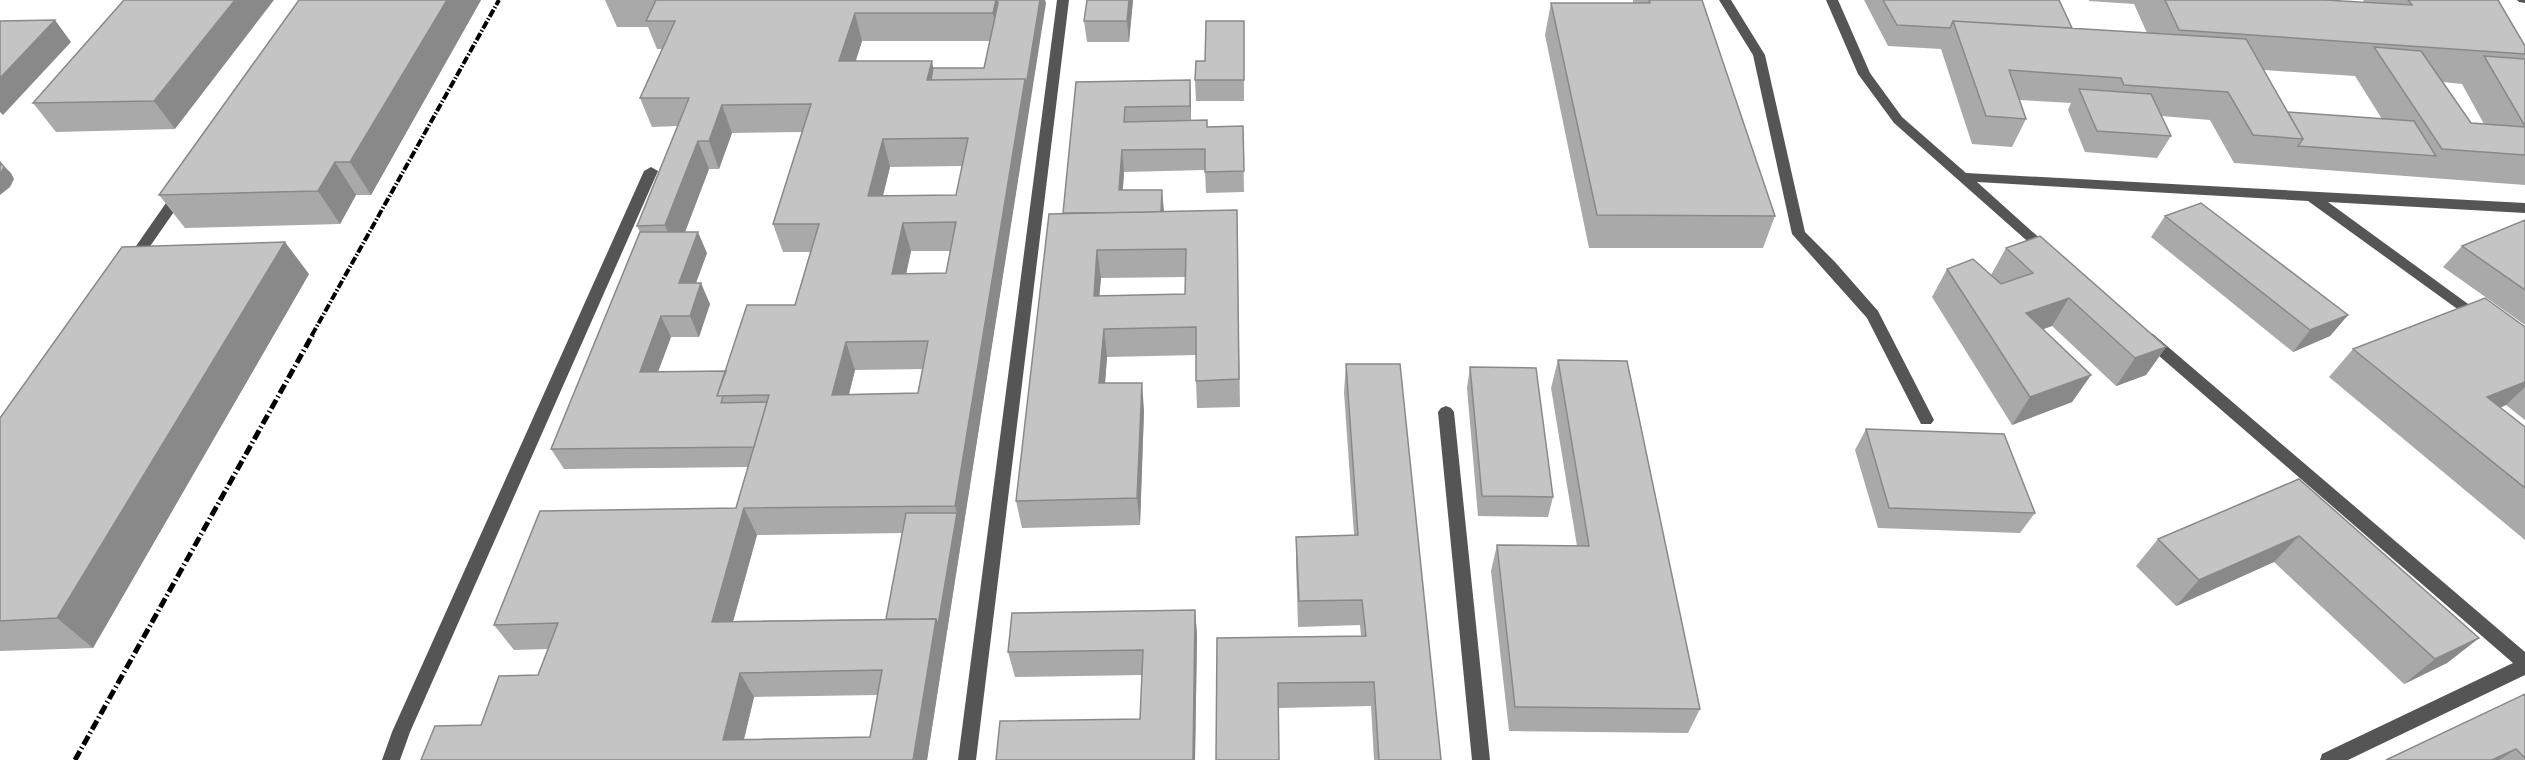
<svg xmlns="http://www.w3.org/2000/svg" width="2525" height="760" viewBox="0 0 2525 760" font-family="Ubuntu,sans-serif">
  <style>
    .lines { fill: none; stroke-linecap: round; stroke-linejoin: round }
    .minor { fill: #555; fill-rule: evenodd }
    .rail-far1 { stroke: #000; stroke-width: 4; stroke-dasharray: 8 2 1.5 2; stroke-linecap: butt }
    .rail { stroke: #000; stroke-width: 5; stroke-dasharray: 10 3 1.5 3; stroke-linecap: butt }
    .wall { fill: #a9a9a9; fill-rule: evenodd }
    .shaded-wall { fill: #898989 }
    .building { fill: #c4c4c4; stroke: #898989; stroke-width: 1.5; fill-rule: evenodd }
  </style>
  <rect width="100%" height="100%" fill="#fff"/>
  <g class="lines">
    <path class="minor" d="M1057,0H1069L976,760H958Z
      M1719,0H1731L1765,55L1805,232L1835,262L1878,311L1934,420L1931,424H1921L1867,318L1792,234L1753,55Z
      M1826,0H1838L1870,73L1902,117L1966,173L2525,203V213L2328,202L2486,317L2479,322L2474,321L2308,201L1977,182L2055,252L2053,255H2043L1894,123L1858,74Z
      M2517,0H2525V3L2519,2Z
      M651,167L658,171L410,732L400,760H382L392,732L644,171Z
      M180,189L187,193L185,196L137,265H127L125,262L127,259L175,190Z
      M2148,333L2153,334L2525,652V675L2348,760H2320L2322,754L2513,663L2143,342L2141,338L2143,334Z
      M1446,406L1451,408L1454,412L1490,760H1472L1438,412L1441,408Z"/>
    <path class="rail-far1" d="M312,335L499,0"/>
    <path class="rail" d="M75,760L313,334"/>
  </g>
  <path class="wall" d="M124,0L175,129L56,132L33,103Z
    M299,0H481L371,195H356L340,224L185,228L159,195Z
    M605,0H1045L1029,107L927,760L481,725L538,675L548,649L514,650L494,625L736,508L748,467L564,469L551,449L640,232L637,226L678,126L652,127L640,98L662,49H657L648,27H617ZM862,41H990L984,68H933L856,61ZM802,132L773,224L783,252H810L795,305L726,371L658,372L671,337H699L710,304L696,283L707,253L685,232L709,169H719L732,133ZM962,166L956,195H883L890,167ZM911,251H950L946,273L906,274ZM923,369L918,393L849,394L855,370ZM903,533L886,619L733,621L757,535ZM878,695L870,737L744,739L754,697Z
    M1133,0L1129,42H1087L1084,21Z
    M1633,0H1702L1775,216L1763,248H1589L1545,35L1551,3H1633Z
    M1864,0H2059L2072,28L2147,33L2134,4L2089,1V0H2325L2365,3L2363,0H2498L2525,46V185L2234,163L2210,120L2161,116L2171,136L2157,158L2085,152L2068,110L2071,103L2019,100L2026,119L2012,147L1972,144L1941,49L1888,46ZM2263,70L2355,76L2382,119L2288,112ZM2443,82L2462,84L2484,124L2471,123Z
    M1244,21V101H1196L1195,80L1205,61Z
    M1190,80L1191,121L1208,127L1243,126L1244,192L1206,193L1205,170L1124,172L1123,190L1164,212L1237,210L1240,407L1197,408L1196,381V355L1107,357L1105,383L1144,410L1140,525L1022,528L1016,501L1063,213L1076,82ZM1185,277V294L1099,296L1101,278Z
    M2165,216L2348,315L2330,336L2293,352L2151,237Z
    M2525,220V325L2443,267L2462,246Z
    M2006,248L2166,347L2146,375L2116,386L2052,326L2043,329L2091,375L2072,402L2012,425L1932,297L1947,269L1991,275Z
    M309,274L93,648L0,651V418Z
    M2525,327V420L2506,405L2500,408L2525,427V540L2329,377L2353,349Z
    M1558,360L1700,709L1688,733L1509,731L1491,571L1497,545L1577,546L1551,388Z
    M1346,364L1441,760H1374L1371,706L1278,708L1217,638L1361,636L1360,625L1298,627L1296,563V537L1354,535L1344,392Z
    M1470,367L1553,497L1548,517L1478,516L1467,388Z
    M1866,429L2035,513L2020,533L1878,528L1855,450Z
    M2299,479L2479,638L2447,663L2404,684L2274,562L2176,606L2136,566L2158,539Z
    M1195,610L1197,635L1195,760H996L1140,719L1142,675L1015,677L1008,652Z
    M2525,694V760H2386Z"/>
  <path class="shaded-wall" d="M235,0H274L175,129L154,101Z
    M447,0H481L371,195L350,162Z
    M996,0H997L1001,24L998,41L993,13Z
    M1040,0H1045L1046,3L945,644L938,625L957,513L955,506L1025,79Z
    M1129,0H1133L1129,42L1127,21Z
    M855,13L862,41L846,89L839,61Z
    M55,20L71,42L3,115L0,112V78Z
    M932,61L937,87L927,80Z
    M1190,80L1191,102V127L1190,106Z
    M722,105L732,133L719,169L709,141Z
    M883,139L890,167L876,224L868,196Z
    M698,141L709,169L677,253L665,225Z
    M1122,150L1124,172L1121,212L1119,190Z
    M0,162L11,173L14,179L10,187L0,195Z
    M335,162L356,195L340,224L318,191Z
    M1162,190L1164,211L1163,240L1161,219Z
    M903,223L911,251L900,302L892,274Z
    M698,232L707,253L688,304L679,283Z
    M285,242L309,274L93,648L57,618Z
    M1097,250L1101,278L1097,324L1094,296Z
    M701,283L710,304L699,337L690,316Z
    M2069,298L2052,326L2010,341L2026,313Z
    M2348,315L2330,336L2293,352L2310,330Z
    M661,316L671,337L650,393L640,372Z
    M1104,329L1107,357L1103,411L1099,383Z
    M846,342L855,370L842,422L832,395Z
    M2166,347L2146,375L2116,386L2135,358Z
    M2091,375L2072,402L2012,425L2030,397Z
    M2525,382V387L2506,405L2459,425L2487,397Z
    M1142,383L1144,410L1140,525L1137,498Z
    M744,508L757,535L726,647L712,622Z
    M2299,536L2274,562L2176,606L2199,580Z
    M1195,610L1197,635L1195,760H1193Z
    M936,619L945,644L927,760H913Z
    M2479,638L2447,663L2404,684L2435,659Z
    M740,673L754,697L739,760L723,740Z
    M2516,749L2499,760H2492Z"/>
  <path class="building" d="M124,0H235L154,101L33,103Z
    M299,0H447L350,162H335L318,191L159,195Z
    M656,0H996L993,13H855L839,61H932L927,80L1025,79L955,506L744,508L712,622L936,619L913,760H421L435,726L481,725L499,676L538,675L558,623L494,625L540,511L736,508L769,395L717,396L747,305H795L819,224H773L811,104L722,105L709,141H698L665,225L637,226L689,98H640L675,21H646ZM968,138L956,195L868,196L883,139ZM956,222L946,273L892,274L903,223ZM928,341L918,393L832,395L846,342ZM882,670L870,737L723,740L740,673Z
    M997,0H1040L1026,86L1025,79L931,80L933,68H984L998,3Z
    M1087,0H1129L1127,21H1084Z
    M1649,0H1702L1775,216L1597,215L1551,3H1650Z
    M1883,0H2059L2072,28L1953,21L1950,28L1897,25Z
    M2165,0H2325L2412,5L2408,0H2498L2525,46V54L2179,30Z
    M55,20L0,78V21Z
    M1206,21H1244V80H1195L1196,61H1205Z
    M1953,21L2246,39L2303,139L2253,135L2228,92L2124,85L2121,78L2009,70L2026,119L1986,116Z
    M2374,47L2421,51L2471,123L2525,127V155L2442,149Z
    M2484,56L2525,59V126Z
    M1190,80V106L1125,107L1124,122L1207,120V127L1243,126L1244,171L1205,172V149L1122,150L1119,190H1162L1161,212L1063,213L1076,82Z
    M2079,89L2151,94L2171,136L2097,131Z
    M2288,112L2414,121L2436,156L2298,146L2303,139Z
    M0,162L4,167L0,175Z
    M2201,203L2348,315L2310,330L2165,216Z
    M1237,210L1239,379L1196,381V327L1104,329L1099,383H1142L1137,498L1016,501L1049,214ZM1186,249L1185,294L1094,296L1097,250Z
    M2525,220V290L2462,246Z
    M640,232H698L679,283H701L690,316H661L640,372L726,371L717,396H723L721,403L767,402L754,447L551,449Z
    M2040,236L2166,347L2135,358L2069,298L2026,313L2091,375L2030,397L1947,269L1973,259L2001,284L2033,273L2006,248Z
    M285,242L57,618L0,621V418L122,247Z
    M2485,298L2525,327V382L2487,397L2525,427V488L2353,349Z
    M1558,360L1627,361L1700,709L1515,707L1497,545L1589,546Z
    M1346,364H1400L1441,760H1379L1374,682L1278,683L1279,760H1216L1217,638L1366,636L1362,600L1299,601L1296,537L1358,535Z
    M1470,367L1536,368L1553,497L1482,496Z
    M1866,429L2004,434L2035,513L1889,508Z
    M2299,479L2479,638L2435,659L2299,536L2199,580L2158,539Z
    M906,513H957L938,625L936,619H886Z
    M1195,610L1193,760H996L1000,721L1140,719L1143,650L1008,652L1012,613Z
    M2525,694V758L2516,749L2492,760H2386Z"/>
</svg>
